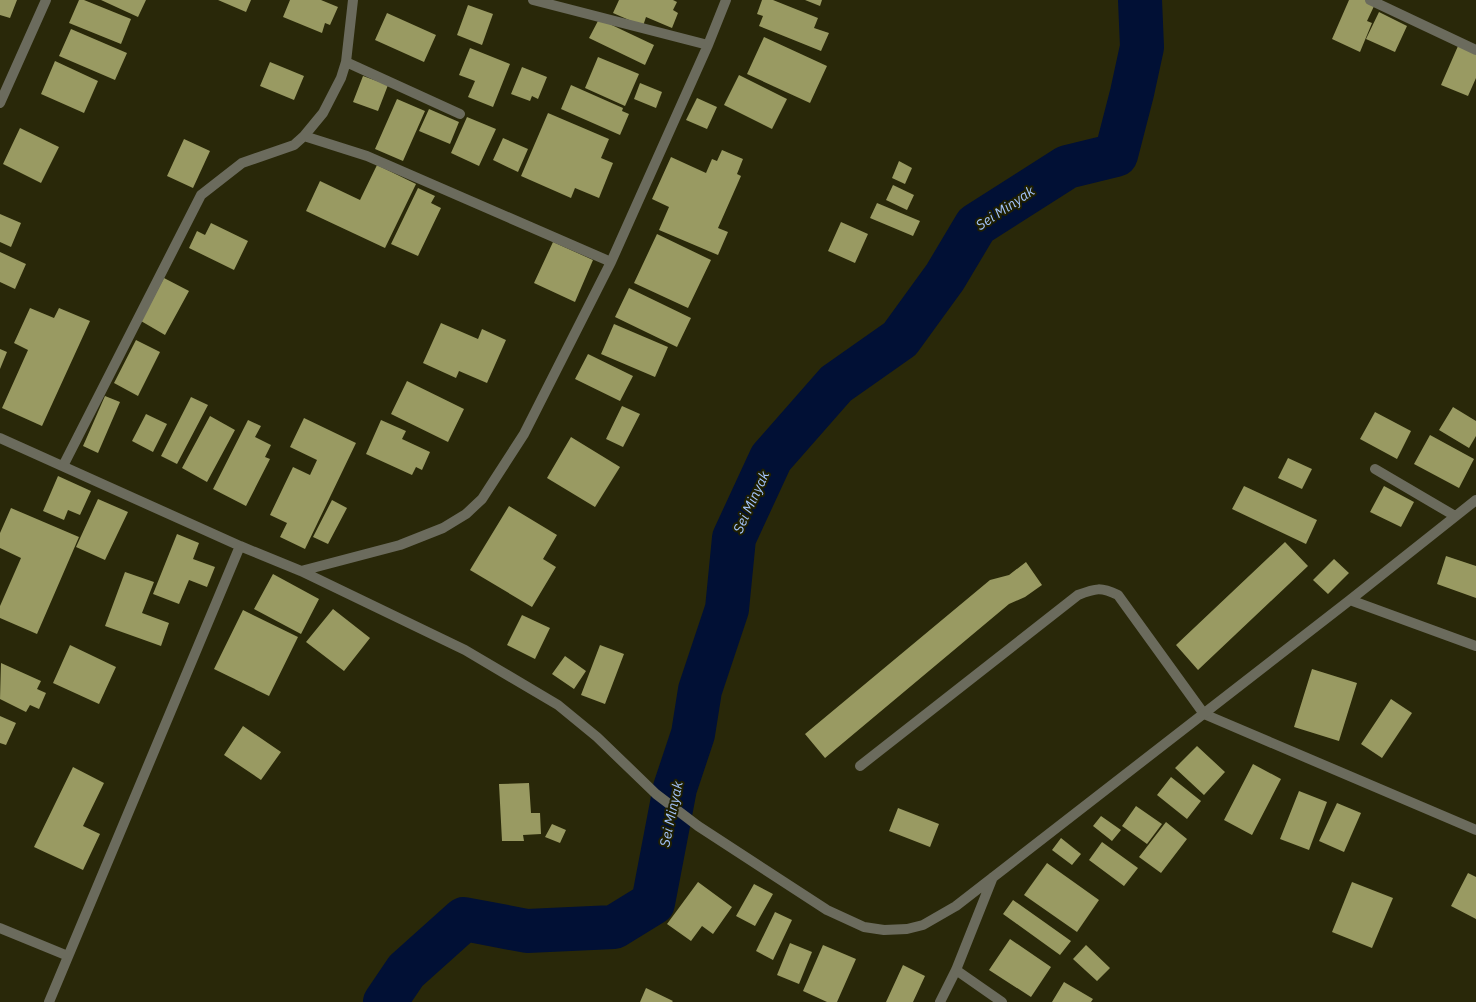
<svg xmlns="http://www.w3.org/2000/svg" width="1476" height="1002" viewBox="0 0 1476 1002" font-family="'IBM Plex Sans',sans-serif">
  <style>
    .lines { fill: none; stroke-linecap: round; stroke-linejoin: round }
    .river { stroke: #011035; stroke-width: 44 }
    .building { fill: #999a62 }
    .service { stroke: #6b6b5d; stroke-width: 10 }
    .minor { stroke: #6b6b5d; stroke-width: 10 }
    .labels { text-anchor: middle; stroke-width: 4; stroke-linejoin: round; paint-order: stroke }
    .water-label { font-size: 14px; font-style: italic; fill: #a4c4fb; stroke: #1f1f01 }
  </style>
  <rect width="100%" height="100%" fill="#292809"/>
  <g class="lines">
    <path class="river" d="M385,1002L406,971L464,919L527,931L614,927L653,903L675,788L693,734L700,690L727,609L734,538L771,458L836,384L900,339L945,277L976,225L1067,167L1116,155L1132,93L1142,47L1140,0"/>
  </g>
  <path class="building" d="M0,0H17L10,18L0,15Z
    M79,0H84L131,19L121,44L69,23Z
    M101,0H146L138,17Z
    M218,0H251L246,12Z
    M290,0H321L338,7L330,25L325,23L322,33L283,17Z
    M619,0H673L677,2L673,10L678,13L672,28L646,17L643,26L613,13Z
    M762,0H773L818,18L814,28L829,33L821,51L759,26L763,16L757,14Z
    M805,0H822L820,6Z
    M1349,0H1366L1375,4L1367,21L1372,23L1360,52L1332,39Z
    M468,5L493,14L482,45L457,35Z
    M1379,12L1407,26L1395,52L1366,39Z
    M387,13L436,35L424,62L375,40Z
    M599,19L654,45L645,65L589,38Z
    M71,29L127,53L115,80L59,56Z
    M764,37L827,66L810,103L747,74Z
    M1458,46L1476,54V78L1468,96L1441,85Z
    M470,48L510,64L493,107L468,97L475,81L459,75Z
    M598,57L639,74L625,106L585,88Z
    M55,61L98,81L84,113L41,94Z
    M270,62L304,76L294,100L260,86Z
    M522,67L547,77L538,99L532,96L530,101L511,94Z
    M739,75L787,99L772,129L724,105Z
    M363,76L388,85L378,111L353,102Z
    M640,83L662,92L656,108L634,99Z
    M571,85L623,108L622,111L629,114L620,135L561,109Z
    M697,98L717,107L707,129L686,120Z
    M397,99L425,111L403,161L375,149Z
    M429,109L459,122L450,144L419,131Z
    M548,113L609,139L601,158L613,163L599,198L575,188L571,198L521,176Z
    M467,117L496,129L479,166L451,153Z
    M20,128L59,147L41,183L3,164Z
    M503,138L528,149L518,172L493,160Z
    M184,139L210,151L193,188L167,176Z
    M722,150L743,159L737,174L741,176L718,228L728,232L718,255L659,230L669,207L652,199L671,157L706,173L712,159L717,161Z
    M899,161L912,168L905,184L892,178Z
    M377,165L416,184L385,248L306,211L320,181L360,200Z
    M893,185L914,195L907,210L886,200Z
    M418,188L435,196L431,203L441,208L418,256L391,244Z
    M877,203L920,221L913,236L870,218Z
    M0,214L21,223L11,247L0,242Z
    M841,222L868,234L855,263L828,251Z
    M211,223L248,241L234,270L189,248L197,231L205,235Z
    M657,234L711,260L688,308L634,283Z
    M553,242L593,260L575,302L534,283Z
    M0,252L26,264L15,289L0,282Z
    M164,278L189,291L165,335L141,321Z
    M629,288L691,318L677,347L615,317Z
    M30,308L54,318L59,308L90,321L42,426L2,408L28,350L14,343Z
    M441,323L478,339L482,329L506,340L487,383L459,371L456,378L423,363Z
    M614,324L668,347L655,377L601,354Z
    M136,340L160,352L138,396L114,383Z
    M0,349L7,352L0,369Z
    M588,354L633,376L620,401L575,379Z
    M407,381L464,409L448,442L391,414Z
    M105,396L120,402L98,453L83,446Z
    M191,397L208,405L177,464L161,456Z
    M622,406L640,414L623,447L606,439Z
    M1453,407L1476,421V436L1469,448L1439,430Z
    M1375,412L1411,431L1397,459L1360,439Z
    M146,414L167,424L153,452L132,441Z
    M210,416L235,430L207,482L182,468Z
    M304,418L356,443L305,549L280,537L287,523L270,515L293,467L310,475L317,460L290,447Z
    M248,420L261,426L255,437L271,445L265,457L270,459L246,506L213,489Z
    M381,420L406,431L402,439L430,452L422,470L416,467L412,475L366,454Z
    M1430,435L1474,459L1459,488L1414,464Z
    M571,437L620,467L595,507L547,478Z
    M1288,458L1312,469L1302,489L1278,478Z
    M58,476L91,491L80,515L68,510L64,520L43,511Z
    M1244,486L1317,520L1306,544L1232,509Z
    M1384,486L1414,502L1401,527L1370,512Z
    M98,499L128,512L105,560L76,547Z
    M332,500L347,508L328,544L313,537Z
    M509,506L557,535L543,559L556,567L532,607L470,570Z
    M11,508L79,537L37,634L0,618V606L21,558L0,548V533Z
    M177,534L199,543L193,559L215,567L207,587L189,580L179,604L153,594Z
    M1285,542L1308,566L1198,670L1176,645Z
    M1446,556L1476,566V598L1437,584Z
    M1334,559L1349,573L1328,594L1313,580Z
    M1026,562L1042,585L1025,597L1009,604L825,758L805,734L990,580L1009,575Z
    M125,572L154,582L142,613L169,623L161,646L105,626Z
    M273,574L319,599L301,634L254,609Z
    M333,609L370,638L344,671L306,642Z
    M243,610L298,637L269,696L214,669Z
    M522,615L550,628L535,659L507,645Z
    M70,645L116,667L99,704L53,683Z
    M600,645L624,654L605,704L581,695Z
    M565,656L586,671L574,689L552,674Z
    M1,663L41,681L37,689L46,693L39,709L30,705L26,712L0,699Z
    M1312,669L1357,683L1339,741L1294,727Z
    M1391,699L1412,713L1382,758L1361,744Z
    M0,716L16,723L6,745L0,743Z
    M243,726L281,752L261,780L224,755Z
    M1197,746L1225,772L1204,795L1175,768Z
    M1253,764L1281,779L1252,835L1224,820Z
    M73,767L104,783L83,826L100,834L83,870L34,847Z
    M1171,777L1201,801L1187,819L1157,795Z
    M529,783L531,813H540L541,834L523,835L524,841H502L499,784Z
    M1299,791L1327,802L1309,850L1280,839Z
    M1337,803L1361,813L1344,852L1319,841Z
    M1136,806L1162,824L1147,844L1122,826Z
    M898,808L939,824L930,847L889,831Z
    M1101,816L1121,830L1112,841L1093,826Z
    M1166,822L1187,839L1161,873L1139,857Z
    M552,824L566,830L560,843L545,837Z
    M1061,838L1081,854L1072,865L1052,850Z
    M1102,842L1138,868L1124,886L1089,860Z
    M1047,863L1099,900L1077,932L1024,895Z
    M1468,873L1476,877V919L1451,906Z
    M698,882L732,907L713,934L702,926L691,941L667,924Z
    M1352,882L1393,898L1372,948L1332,932Z
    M754,884L773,894L755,926L736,916Z
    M1013,900L1071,941L1060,955L1003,914Z
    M775,912L792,920L773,960L756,951Z
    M1010,939L1051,967L1031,997L989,970Z
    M790,943L812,952L799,984L777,975Z
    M823,945L856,959L837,1002H827L803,991Z
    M1086,945L1110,968L1097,981L1073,959Z
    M903,965L925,976L913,1002H886Z
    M1064,982L1093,999L1091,1002H1052Z
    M646,988L673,1001L672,1002H640Z"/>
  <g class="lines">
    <path class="service" d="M860,766L1078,595C1096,588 1101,587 1118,595L1204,714L1476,830"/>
    <path class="minor" d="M533,0L708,45
      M1370,0L1476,50
      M346,62L460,114
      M0,103L46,0
      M304,136L367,156L611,262
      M0,438L240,546L301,571L465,650L558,705L597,737L656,794L698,826L827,910L864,927L884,930L907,929L923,925L956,906L1350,600L1476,500
      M63,466L201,195L242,163L294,145L304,136L323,113L341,78L346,62L353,0
      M1375,469L1455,516
      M301,571L400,545L443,528L466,514L482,499L524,434L611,262L708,45L726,0
      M1350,600L1476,646
      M0,928L68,956
      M956,970L1002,1002
      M49,1002L240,546
      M940,1002L956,970L993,877"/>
  </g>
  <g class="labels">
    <g class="water-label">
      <text transform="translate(1005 208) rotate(-34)" y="5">Sei Minyak</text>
      <text transform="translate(751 502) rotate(-65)" y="5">Sei Minyak</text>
      <text transform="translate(671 814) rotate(-78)" y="5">Sei Minyak</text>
    </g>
  </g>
</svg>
